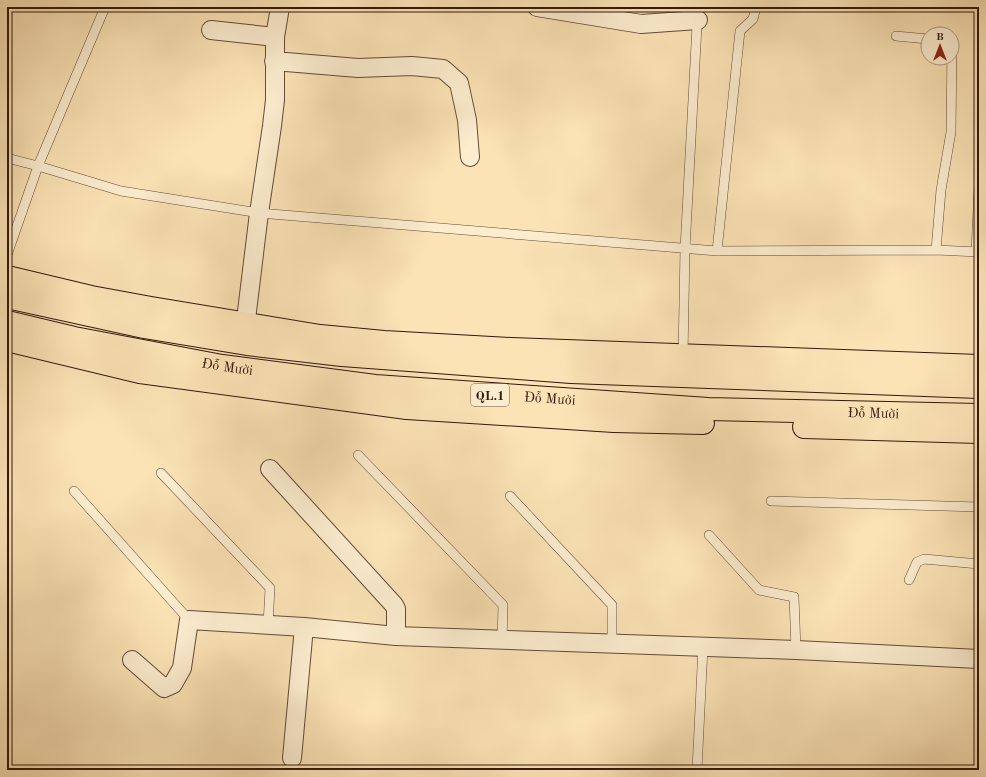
<svg xmlns="http://www.w3.org/2000/svg" width="986" height="777" viewBox="0 0 986 777" font-family="'Old Standard TT',serif">
  <style>
    .lines { fill: none; stroke-linecap: round; stroke-linejoin: round }
    .lane-casing { stroke: #644b38; stroke-width: 10 }
    .street-casing { stroke: #644b38; stroke-width: 20 }
    .highway-casing { stroke: #31180e; stroke-width: 24 }
    .lane { stroke: #fcedcf; stroke-width: 9 }
    .street { stroke: #fcedcf; stroke-width: 18 }
    .highway { stroke: #fbe3b5; stroke-width: 22 }
    .labels { text-anchor: middle; stroke-width: 3; stroke-linejoin: round; paint-order: stroke }
    .shield { fill: #fcedcf; stroke: #6e5848; stroke-width: 1 }
    .shield-label { font-size: 13px; font-weight: bold; fill: #31180e }
    .street-label { font-size: 14px; fill: #31180e; stroke: #fcedcf }
  </style>
  <rect width="100%" height="100%" fill="#fbe3b5"/>
  <filter id="stains"><feTurbulence type="fractalNoise" baseFrequency=".005" numOctaves="4"/><feColorMatrix values="0 0 0 0 .2 0 0 0 0 .09 0 0 0 0 .02 0 0 0 .5 -.17"/></filter>
  <radialGradient id="worn" r=".72"><stop offset=".6" stop-color="#630" stop-opacity="0"/><stop offset="1" stop-color="#630" stop-opacity=".3"/></radialGradient>
  <g class="lines">
    <defs>
      <path id="lane" d="M896,36L928,39
        M7,158L38,166L121,191L259,213L717,251L936,250L979,252
        M936,250L941,190L951,132L952,43
        M717,251L740,31L753,19L756,7
        M976,252L979,187
        M7,255L38,166L105,7
        M683,356L685,249L698,7
        M358,455L503,605L502,640
        M161,473L270,588L268,625
        M74,491L189,620
        M510,496L612,605V645
        M771,501L979,507
        M709,535L759,590L794,597L796,650
        M909,580L917,562L924,559L979,564
        M697,770L703,647"/>
      <path id="street" d="M537,7L641,24L698,20
        M211,30L275,37
        M274,61L358,68L412,66L443,69L459,83L467,120L470,157
        M244,336L259,213L272,126L275,100V37L280,7
        M270,469L394,605L396,609V636
        M132,660L164,688L173,684L182,668L189,620L304,627L396,636L796,650L979,659
        M292,758L304,627"/>
      <g id="highway">
        <path d="M7,277L91,297L151,308L320,336L384,342L511,349L979,366"/>
        <path d="M7,297L144,327L247,344L342,355L571,372L979,387"/>
        <path id="s1" d="M7,322L74,338L222,366L375,386L708,409L979,415"/>
        <path d="M7,340L140,372L407,408L614,421L703,423"/>
        <path d="M804,427L979,432"/>
      </g>
    </defs>
    <use href="#lane" class="lane-casing"/>
    <use href="#street" class="street-casing"/>
    <use href="#highway" class="highway-casing"/>
    <use href="#lane" class="lane"/>
    <use href="#street" class="street"/>
    <use href="#highway" class="highway"/>
  </g>
  <g class="labels">
    <rect class="shield" x="471" y="384" width="38" height="22" rx="3"/>
    <g class="shield-label">
      <text x="490" y="400">QL.1</text>
    </g>
    <g class="street-label">
      <text dy="5" stroke="none"><textPath href="#s1" startOffset="225">Đỗ Mười</textPath></text>
      <text dy="5" stroke="none"><textPath href="#s1" startOffset="549">Đỗ Mười</textPath></text>
      <text dy="5" stroke="none"><textPath href="#s1" startOffset="873">Đỗ Mười</textPath></text>
    </g>
  </g>
  <rect width="986" height="777" fill="none" stroke="#fbe3b5" stroke-width="24"/>
  <rect x="8" y="8" width="970" height="761" fill="none" stroke="#31180e" stroke-width="2"/>
  <rect x="12" y="12" width="962" height="753" fill="none" stroke="#31180e"/>
  <g transform="translate(940 46)"><circle r="19" fill="#fcedcf" stroke="#ab9882"/>
  <path d="M0-3L7 15L0 10L-7 15Z" fill="#8f2418"/>
  <text y="-6" font-size="11" font-weight="bold" text-anchor="middle" fill="#31180e">B</text>
  </g>
  <rect width="100%" height="100%" filter="url(#stains)"/>
  <rect width="100%" height="100%" fill="url(#worn)"/>
</svg>
